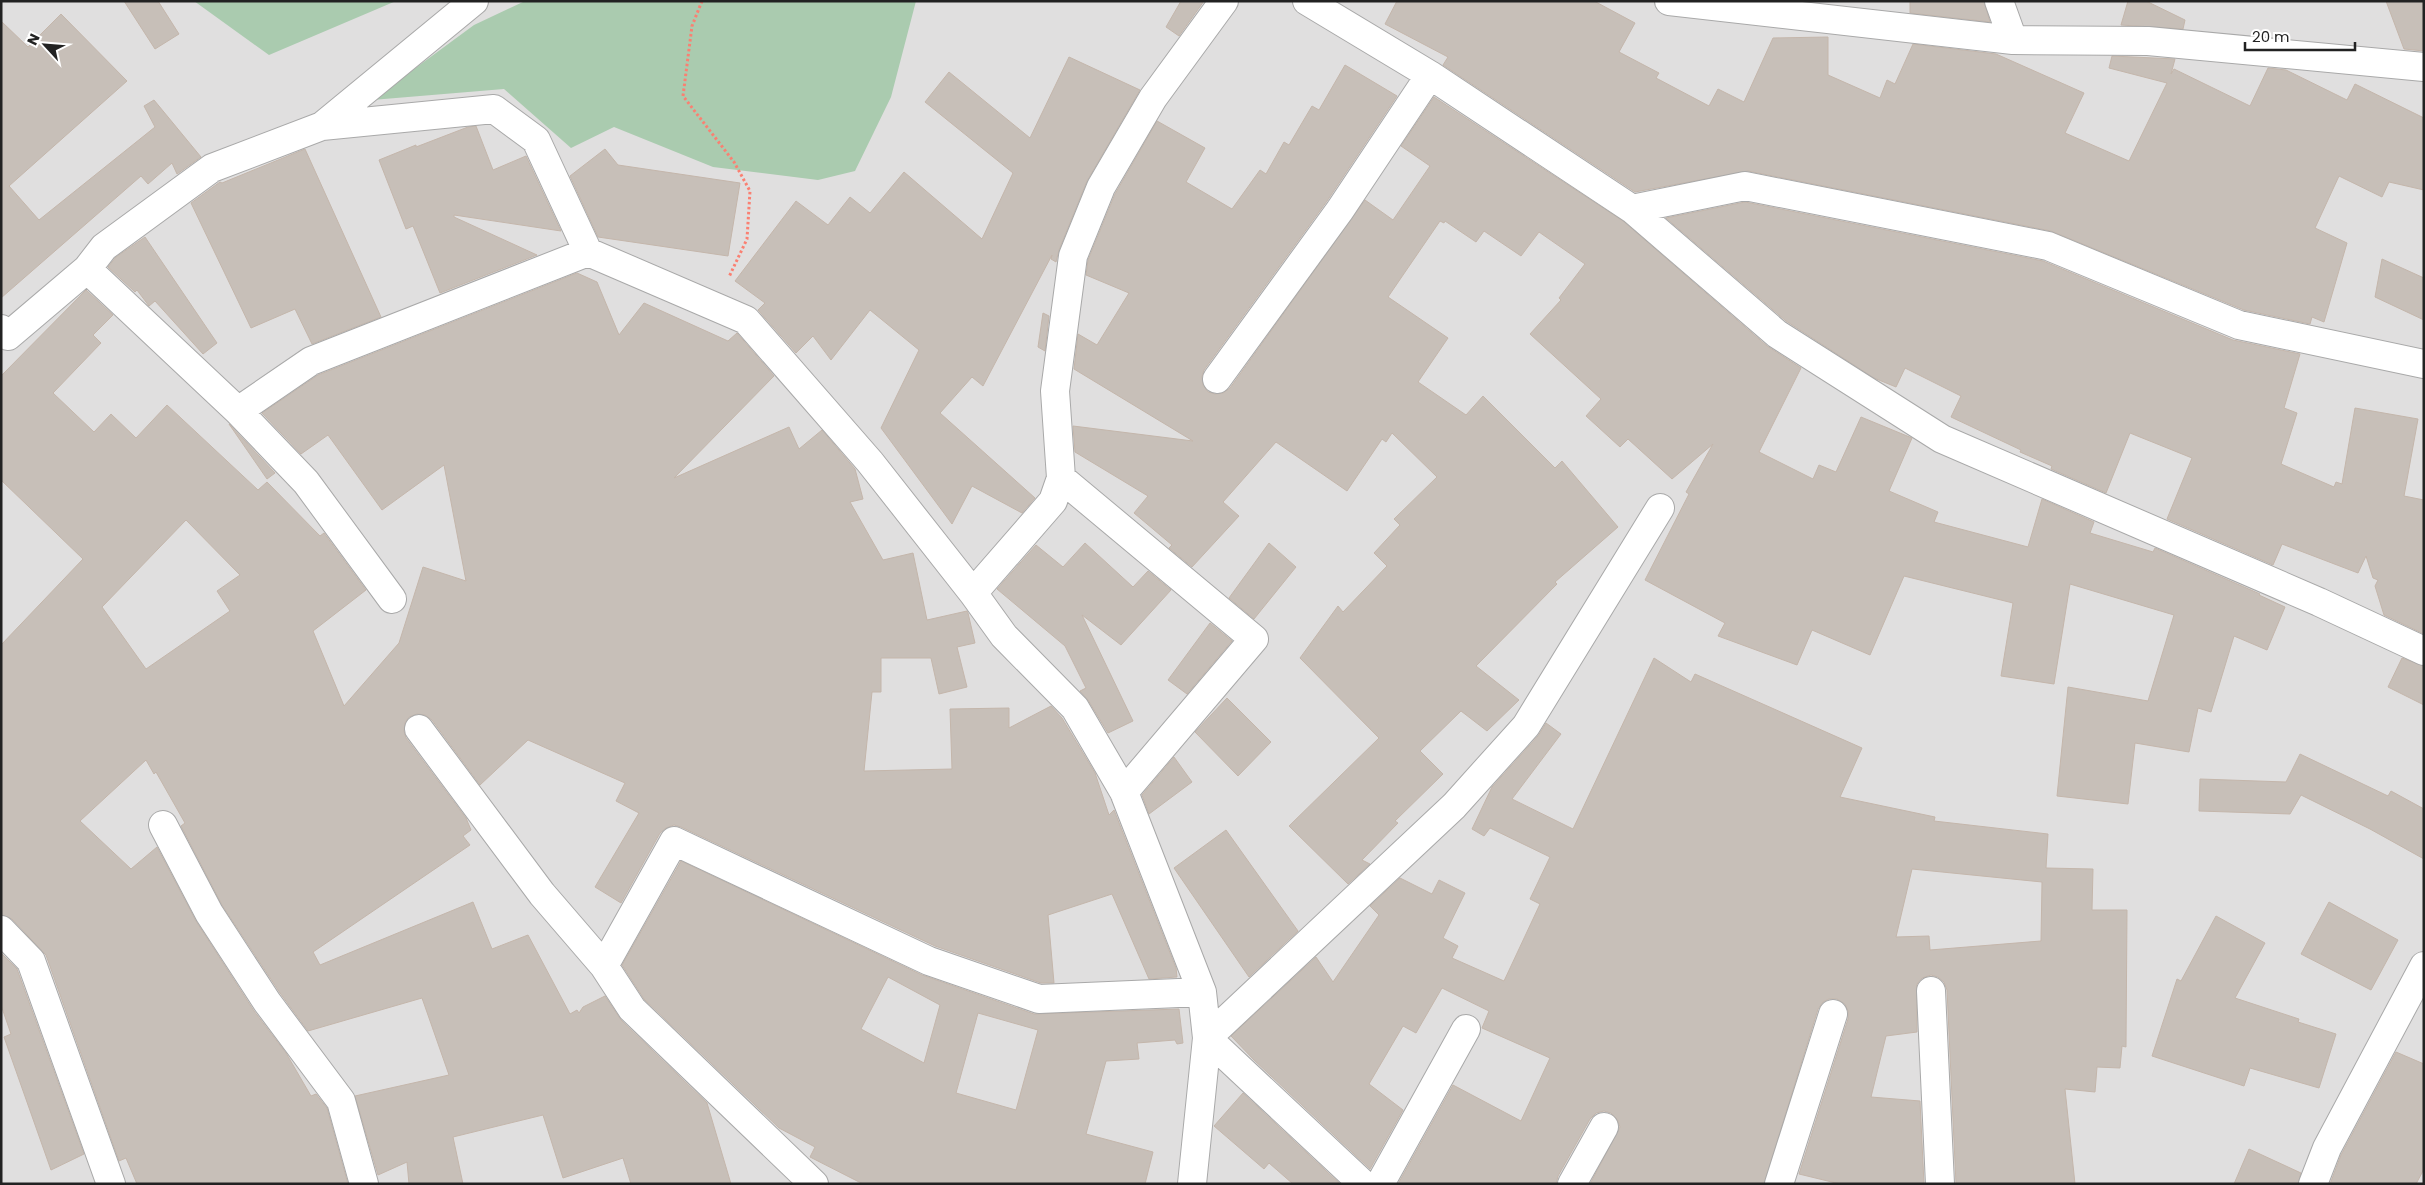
<svg xmlns="http://www.w3.org/2000/svg" width="2425" height="1185" viewBox="0 0 2425 1185" font-family="Poppins,sans-serif">
  <style>
    .residential { fill: #e0dfdf }
    .cemetery { fill: #aacbaf }
    .building { fill: #c7bfb8; stroke: #c4b6ab; fill-rule: evenodd }
    .lines { fill: none; stroke-linecap: round; stroke-linejoin: round }
    .street-casing { stroke: #a9a9a9; stroke-width: 30 }
    .path { stroke: #fa8072; stroke-width: 3; stroke-dasharray: 2.5 2.5; stroke-linecap: butt }
    .street { stroke: #fff; stroke-width: 28 }
  </style>
  <rect width="100%" height="100%" fill="#f2efe9"/>
  <path class="residential" d="M1,1H2424V1184H1Z"/>
  <path class="cemetery" d="M194,1H396L269,55Z
    M525,1H916L891,97L855,171L818,180L713,167L614,127L571,148L504,89L372,100L474,25Z"/>
  <path class="building" d="M124,1H158L179,34L155,49Z
    M1181,1H1204L1179,36L1166,27Z
    M1397,1H1594L1635,23L1619,52L1659,73L1656,78L1709,106L1718,89L1744,102L1773,38L1828,37V75L1880,98L1887,80L1895,84L1913,44L1996,54L2084,93L2065,133L2129,161L2167,83L2109,68L2112,56L2175,59L2171,74L2174,69L2250,106L2268,68L2286,70L2347,100L2355,84L2424,118V190L2389,182L2382,197L2339,176L2315,228L2347,243L2324,322L2312,317L2310,324L2244,310L2051,231L1748,171L1635,192L1443,65L1448,57L1385,24Z
    M1910,1H1984L1990,22L1910,13Z
    M2128,1H2146L2185,20L2183,29L2121,25Z
    M2386,1H2424V51L2404,49Z
    M61,14L127,81L9,186L39,220L155,127L144,106L154,100L201,157L177,174L172,163L148,184L141,176L1,298V21L28,47Z
    M1069,57L1140,90L1087,181L1059,250L1056,262L1051,259L1052,255L983,386L972,377L940,413L1035,498L1022,513L972,486L952,524L881,428L919,350L870,310L831,360L813,336L796,353L758,310L765,303L735,281L796,201L828,225L850,197L870,213L904,172L982,239L1013,173L925,102L949,72L1030,138Z
    M1345,65L1397,96L1327,201L1204,370L1202,377L1203,385L1208,392L1215,394L1223,393L1230,388L1365,200L1393,220L1430,166L1401,146L1434,97L1623,221L1767,346L1801,368L1759,452L1813,479L1819,465L1836,472L1861,417L1912,438L1889,491L1938,512L1934,522L2028,547L2042,499L2094,522L2090,533L2153,552L2155,548L2260,594L2259,595L2285,607L2267,650L2234,636L2211,712L2198,708L2189,752L2135,743L2128,804L2057,796L2068,687L2148,701L2174,615L2070,584L2054,684L2001,676L2013,603L1904,576L1870,655L1812,630L1797,665L1718,636L1725,623L1645,580L1689,494L1686,492L1713,444L1672,479L1628,439L1620,447L1586,416L1601,399L1530,334L1561,300L1559,298L1585,264L1539,232L1521,256L1484,231L1476,242L1445,221L1444,223L1440,221L1388,297L1448,338L1418,382L1466,415L1483,396L1555,468L1562,461L1618,527L1555,582L1557,584L1476,666L1519,700L1487,731L1461,711L1420,751L1443,774L1395,821L1398,823L1362,860L1370,864L1348,884L1289,826L1379,738L1300,658L1338,606L1343,612L1387,566L1374,553L1400,525L1394,519L1437,477L1392,433L1386,442L1382,439L1347,491L1276,442L1223,502L1239,516L1192,567L1169,548L1172,545L1134,513L1148,496L1075,452L1073,426L1193,441L1074,369L1078,334L1097,345L1129,293L1086,275L1088,260L1115,194L1157,121L1205,148L1186,182L1232,209L1260,170L1266,174L1284,142L1289,145L1312,106L1319,110Z
    M476,126L493,170L526,156L561,231L454,215V217L537,255L440,293L413,226L406,229L379,160L416,145V147L468,127Z
    M305,149L381,317L312,344L295,309L251,328L191,203L220,182L222,183Z
    M605,149L618,165L740,183L728,256L598,237L570,176Z
    M1745,202L2043,261L2233,340L2300,354L2284,408L2297,413L2281,464L2334,487L2336,482L2342,484L2355,408L2418,419L2404,496L2424,500V634L2384,615L2375,586L2378,580L2373,578L2366,556L2358,573L2282,544L2273,565L2167,519L2192,458L2130,433L2106,493L2051,469L2052,466L2020,452L2021,450L1951,417L1961,396L1905,368L1896,387L1874,378L1786,321L1666,218Z
    M145,237L217,343L203,354L155,301L149,306L137,290L135,292L108,267L116,257Z
    M2382,259L2424,278V320L2375,297Z
    M577,273L597,282L619,335L644,303L728,341L737,333L774,376L674,478L789,427L799,449L822,430L855,469L863,499L850,502L883,560L913,553L927,620L967,611L968,613L975,643L957,647L967,687L939,694L931,658H881V692H872L864,771L952,769L950,709L1009,708V728L1051,706L1062,718L1095,773L1109,815L1114,810L1176,968L1177,977L1149,979L1112,894L1048,915L1054,983H1041L935,946L681,827L674,825L666,828L660,833L621,903L595,887L639,813L616,801L625,783L528,740L480,785L432,720L425,715L417,714L409,717L405,723L404,731L406,738L466,818L471,830L463,836L470,845L313,952L320,965L473,902L492,949L528,935L570,1014L577,1010L579,1013L583,1007L605,996L621,1020L707,1103L731,1184H631L623,1158L563,1178L543,1115L453,1137L463,1184H409L407,1162L378,1175L355,1096L449,1075L422,998L308,1031L280,993L222,905L181,826L185,823L156,772L154,774L146,760L80,821L131,869L157,847L196,921L254,1011L286,1053L311,1096L316,1094L327,1108L348,1184H137L126,1158L119,1161L46,955L12,919L1,915V645L83,559L1,480V376L86,290L113,315L93,335L101,343L53,393L94,432L111,414L136,438L167,405L258,490L267,482L320,536L324,533L366,590L313,631L344,706L399,643L423,567L466,581L444,465L382,510L328,435L301,454L262,413L318,375ZM186,520L240,575L217,591L230,611L146,669L102,607Z
    M1043,313L1049,316L1045,351L1038,347Z
    M229,424L275,473L267,479Z
    M1085,543L1133,587L1148,571L1171,590L1121,645L1082,615L1133,721L1108,733L1088,700L1080,691L1086,688L1065,646L997,589L1036,545L1063,567Z
    M1269,543L1296,567L1254,619L1229,598Z
    M1210,623L1232,641L1187,694L1168,680Z
    M1654,658L1691,682L1695,674L1862,748L1840,797L1935,817L1934,821L2048,834L2046,868L2093,869L2092,910H2127L2126,1047L2122,1046L2120,1068L2097,1067L2095,1092L2065,1089L2075,1184H1956L1947,990L1944,982L1938,977L1931,975L1922,978L1917,984V1032L1886,1036L1871,1097L1920,1101L1924,1184H1840L1799,1174L1848,1019V1011L1845,1004L1837,999H1829L1823,1002L1818,1009L1764,1184H1590L1620,1127L1617,1119L1611,1113L1604,1111L1596,1113L1590,1119L1558,1176L1556,1184H1398L1453,1085L1521,1121L1550,1058L1482,1028L1489,1011L1442,988L1416,1033L1403,1026L1369,1084L1403,1110L1370,1169L1254,1060L1231,1036L1316,957L1333,982L1379,915L1370,906L1400,878L1432,894L1439,880L1465,893L1443,938L1458,946L1452,958L1504,981L1540,904L1530,899L1550,857L1490,828L1484,836L1472,829L1492,787L1538,736L1546,723L1561,734L1512,799L1573,829ZM1912,869L2042,882L2041,941L1930,950L1929,936L1896,937Z
    M2402,658L2424,666V705L2388,687Z
    M1227,698L1271,742L1238,776L1195,732Z
    M2300,754L2388,796L2391,791L2424,809V859L2370,829L2301,795L2290,814L2199,811L2200,779L2286,782Z
    M1174,757L1192,782L1149,814L1142,795Z
    M1226,830L1298,931L1249,977L1174,868Z
    M681,861L922,975L1034,1014L1179,1009L1183,1043L1177,1044L1175,1040L1137,1043L1139,1059L1106,1061L1086,1134L1153,1152L1145,1184H863L810,1157L815,1147L779,1128L644,999L622,965ZM888,977L940,1005L924,1063L861,1029ZM978,1013L1038,1030L1016,1110L956,1093Z
    M2329,902L2398,940L2371,990L2301,954Z
    M2216,916L2265,943L2235,998L2299,1019L2298,1022L2336,1034L2319,1088L2250,1068L2244,1086L2152,1056L2177,979L2181,981Z
    M1,953L17,969L84,1154L51,1170L4,1037L11,1034L1,1005Z
    M2396,1052L2424,1064V1169L2416,1184H2330L2341,1155Z
    M1243,1093L1340,1184H1293L1269,1163L1264,1169L1214,1126Z
    M2249,1149L2301,1173L2298,1184H2234Z"/>
  <g class="lines">
    <defs>
      <path id="street" d="M1307,1L1430,75L1632,209L1777,334L1942,439L2319,602L2424,651
        M1669,1L2013,40L2148,41L2424,67
        M1999,1L2013,40
        M322,126L494,109L536,140L588,252L746,320L870,462L973,593L1004,636L1075,708L1124,792L1202,992L1207,1038L1192,1184
        M1632,209L1745,186L2048,246L2239,325L2424,364
        M87,269L238,411L306,482L392,599
        M1,329L8,336L87,269L104,247L212,168L322,126L474,1
        M1217,379L1340,210L1430,75
        M238,411L311,361L588,252
        M1061,478L1254,639L1124,792
        M973,593L1053,501L1061,478L1055,391L1073,256L1101,187L1153,98L1224,1
        M419,729L542,894L604,966L632,1009L814,1184
        M163,825L209,913L267,1002L341,1101L364,1184
        M1,930L31,961L111,1184
        M604,966L674,841L929,961L1039,999L1202,992
        M1931,991L1940,1184
        M1207,1038L1454,806L1526,726L1660,508
        M1207,1038L1363,1184
        M1380,1184L1466,1029
        M1572,1184L1604,1127
        M1779,1184L1833,1014
        M2313,1184L2327,1148L2424,966"/>
    </defs>
    <use href="#street" class="street-casing"/>
    <path class="path" d="M702,1L692,26L683,96L734,162L750,191L747,239L729,277"/>
    <use href="#street" class="street"/>
  </g>
  <rect width="2425" height="1185" fill="none" stroke="#222222" stroke-width="5"/>
  <g transform="translate(45 45) rotate(296)" stroke="#ffffff" stroke-width="4" paint-order="stroke">
  <path d="M0-4L9 19L0 12L-9 19Z" fill="#222222"/>
  <text y="-8" font-size="14" font-weight="bold" text-anchor="middle" fill="#222222">N</text>
  </g>
  <path d="M2245 42v8h110v-8" fill="none" stroke="#222222" stroke-width="2.5"/>
  <text x="2252" y="42" font-size="15" fill="#222222" stroke="#ffffff" stroke-width="4" paint-order="stroke">20 m</text>
</svg>
